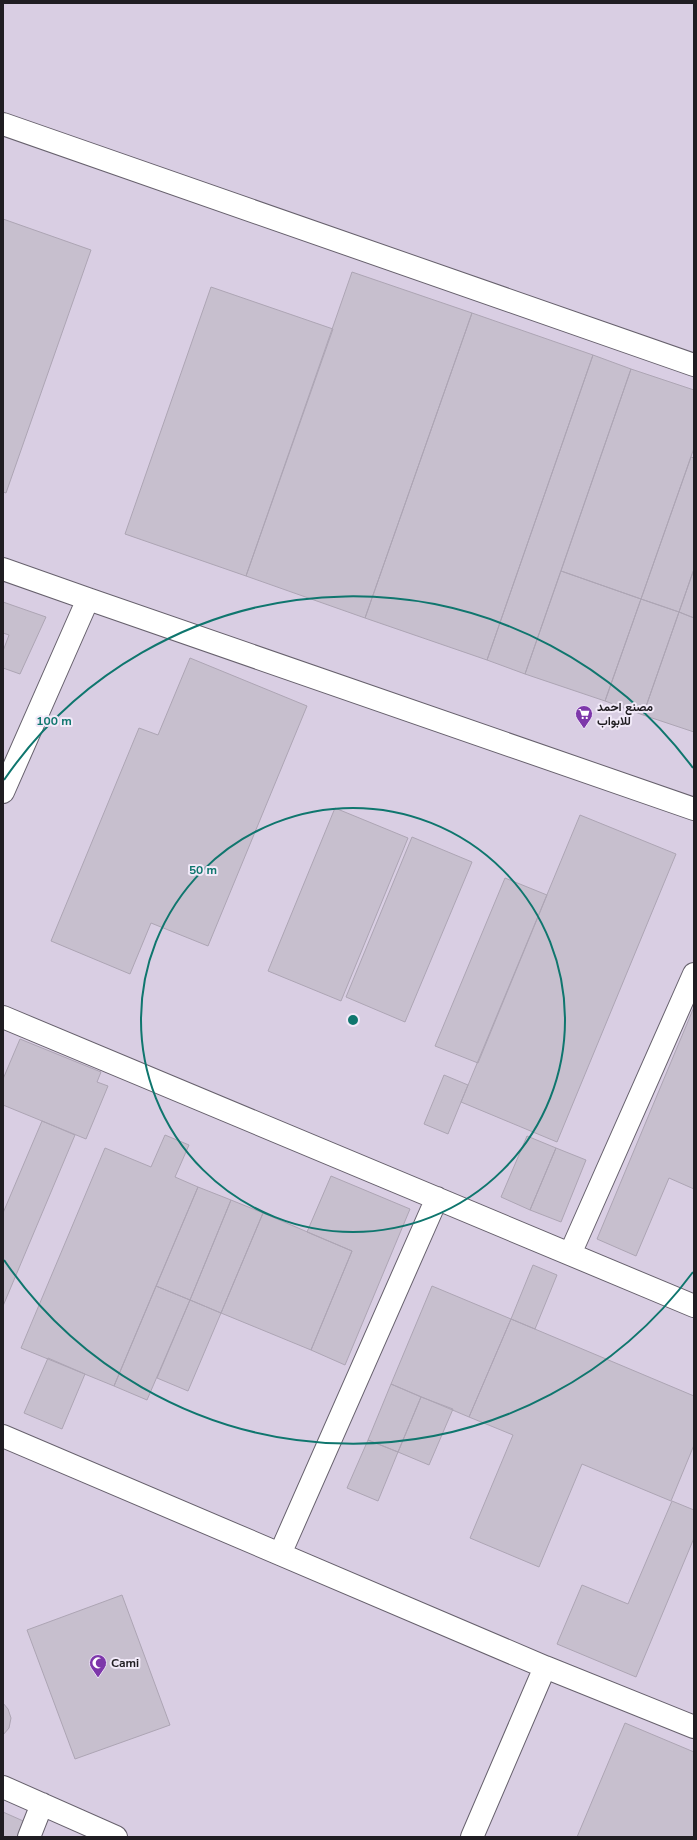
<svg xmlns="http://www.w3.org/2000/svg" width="697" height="1840" viewBox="0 0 697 1840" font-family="'Nunito Sans',Vazirmatn,sans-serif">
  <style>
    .built { fill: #d9cee3 }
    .building { fill: #c7bfce; stroke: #ada5b4 }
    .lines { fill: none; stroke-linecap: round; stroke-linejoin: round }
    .minor-casing { stroke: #67616d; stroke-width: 24 }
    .minor { stroke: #fff; stroke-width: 22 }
    .ring { fill: none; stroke: #0f766e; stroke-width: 2 }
    .labels { text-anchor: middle; stroke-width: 4; stroke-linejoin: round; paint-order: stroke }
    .poi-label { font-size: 12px; font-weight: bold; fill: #201d22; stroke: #f2eaf9; text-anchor: start }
    .centre { fill: #0f766e; stroke: #f2eaf9; stroke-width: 2 }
    .ring-label { font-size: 12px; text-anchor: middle; font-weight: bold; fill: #0f766e; stroke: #f2eaf9; stroke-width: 4; stroke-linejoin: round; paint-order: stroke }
  </style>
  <rect width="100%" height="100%" fill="#e5ddec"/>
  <path class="built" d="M3,3H694V1837H3Z"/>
  <path class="building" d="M3,219L91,250L6,493L3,492Z
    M352,272L472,313L365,618L246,576Z
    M211,287L333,329L246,576L125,534Z
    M472,313L593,355L487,660L365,618Z
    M593,355L631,369L525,674L487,660Z
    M631,369L694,390V448L641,599L561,571Z
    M691,457L694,458V569L679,612L641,599Z
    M694,569V618L679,612Z
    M561,571L641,599L605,701L525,674Z
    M641,599L679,612L643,715L605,701Z
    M3,602L46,617L20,674L3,668V651L9,635L3,633Z
    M679,612L694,618V732L643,715Z
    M190,658L307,706L208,946L151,923L130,974L51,941L139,728L158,735Z
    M335,808L408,838L341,1001L268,971Z
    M580,815L676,854L557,1142L461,1102Z
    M412,837L472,862L405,1022L346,997Z
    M505,878L547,895L478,1063L435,1046Z
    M694,1007V1189L669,1178L636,1256L597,1239Z
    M20,1039L101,1072L97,1082L108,1086L86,1139L3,1105V1079Z
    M444,1075L468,1085L448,1134L424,1124Z
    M42,1121L75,1135L3,1306V1213Z
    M165,1135L189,1145L175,1177L198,1187L114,1386L21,1348L105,1148L151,1167Z
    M527,1136L556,1148L530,1210L501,1197Z
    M556,1148L586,1160L561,1222L530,1210Z
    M331,1176L410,1209L345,1365L311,1350L352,1251L307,1232Z
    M198,1187L231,1200L190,1300L156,1286Z
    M231,1200L263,1213L221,1313L190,1300Z
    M263,1213L352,1251L311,1350L221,1313Z
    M533,1265L557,1275L535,1329L511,1319Z
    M156,1286L190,1300L147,1400L114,1386Z
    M432,1286L511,1319L469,1417L391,1384Z
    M190,1300L221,1313L188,1391L157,1378Z
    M511,1319L694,1396V1445L671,1501L582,1464L539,1567L470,1538L513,1435L469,1417Z
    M48,1358L85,1374L62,1429L24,1413Z
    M391,1384L421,1397L398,1452L368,1440Z
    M421,1397L453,1409L429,1465L398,1452Z
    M368,1440L398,1452L378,1501L347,1488Z
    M672,1501L694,1510V1538L636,1677L557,1644L582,1585L628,1604Z
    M122,1595L170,1725L75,1759L27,1630Z
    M3,1703L8,1709L11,1718L9,1728L3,1735Z
    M625,1723L694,1752V1837H577Z
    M3,1812L30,1824L25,1837H3Z"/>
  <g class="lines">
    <defs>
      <path id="minor" d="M3,124L694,365
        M3,569L88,599L694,809
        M3,792L88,599
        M3,1017L694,1306
        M570,1254L694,974
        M3,1436L545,1667L472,1837
        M280,1554L437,1198
        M545,1667L694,1727
        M3,1787L116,1837
        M29,1837L42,1804"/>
    </defs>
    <use href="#minor" class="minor-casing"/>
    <use href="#minor" class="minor"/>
  </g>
  <g class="ring">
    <circle cx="353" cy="1020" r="212"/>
    <path d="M693 1272A423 423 0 0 1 4 1260M4 780A423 423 0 0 1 693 768"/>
  </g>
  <defs>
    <symbol id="supermarket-pin" viewBox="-11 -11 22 30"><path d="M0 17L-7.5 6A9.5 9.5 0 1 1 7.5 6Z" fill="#7d37aa" stroke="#f2eaf9"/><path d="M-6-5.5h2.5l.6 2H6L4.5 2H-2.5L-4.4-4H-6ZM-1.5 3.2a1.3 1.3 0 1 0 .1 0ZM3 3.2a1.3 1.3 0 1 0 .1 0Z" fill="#fff"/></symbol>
    <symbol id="mosque-pin" viewBox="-11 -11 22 30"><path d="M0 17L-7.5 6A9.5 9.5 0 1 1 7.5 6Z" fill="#7d37aa" stroke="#f2eaf9"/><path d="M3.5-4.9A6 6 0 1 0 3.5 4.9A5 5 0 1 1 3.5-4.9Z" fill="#fff"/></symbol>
  </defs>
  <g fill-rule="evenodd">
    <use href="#supermarket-pin" x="574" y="704" width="20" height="27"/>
    <use href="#mosque-pin" x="88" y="1653" width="20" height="27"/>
  </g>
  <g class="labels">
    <g class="poi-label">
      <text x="597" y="711">مصنع احمد<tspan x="597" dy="14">للابواب</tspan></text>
      <text x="111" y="1667">Cami</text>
    </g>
  </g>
  <circle cx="353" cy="1020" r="6" class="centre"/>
  <g class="ring-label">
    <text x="54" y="725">100 m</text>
    <text x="203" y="874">50 m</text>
  </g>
  <rect width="697" height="1840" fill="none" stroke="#201d22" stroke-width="8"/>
</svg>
